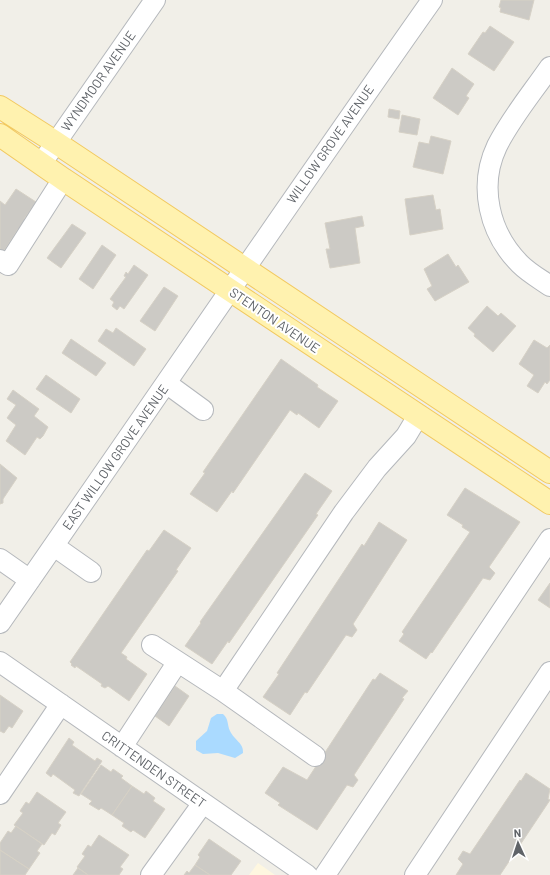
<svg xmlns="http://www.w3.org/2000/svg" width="550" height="875" viewBox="0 0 550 875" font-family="Barlow,sans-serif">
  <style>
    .commercial { fill: #fef7e0 }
    .water { fill: #aadaff }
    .building { fill: #cccac5; stroke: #d6d1c6 }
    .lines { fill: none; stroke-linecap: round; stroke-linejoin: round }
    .minor-casing { stroke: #b5b8bc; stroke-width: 22 }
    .major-casing { stroke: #f2c960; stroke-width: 24 }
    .minor { stroke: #fff; stroke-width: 20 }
    .major { stroke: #fff2af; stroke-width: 22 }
    .labels { text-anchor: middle; stroke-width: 4; stroke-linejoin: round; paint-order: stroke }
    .street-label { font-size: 13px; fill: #5f6368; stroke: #fff }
  </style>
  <rect width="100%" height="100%" fill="#f1efe8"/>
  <path class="commercial" d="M258,863L275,875H249Z"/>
  <path class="water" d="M217,714H223C229,719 227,725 230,731C234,740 244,743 243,753L235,758L218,753L203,754L196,750V741L207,731L211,718Z"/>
  <path class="building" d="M501,0H534L529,20L500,12L501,8L499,7Z
    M490,26L514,42L494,71L468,54L483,32L485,33Z
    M452,68L474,84L466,96L469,98L458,115L433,98Z
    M389,109L400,111L399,119L388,117Z
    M402,115L420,119L417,135L399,132Z
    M431,136L451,141L443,174L413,167L419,142L429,144Z
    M16,189L36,202L24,219L29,222L22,232L18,229L2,254L0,253V201L5,205Z
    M433,195L436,210L440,209L443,229L410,235L405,199Z
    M362,216L364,226L355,228L360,263L330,268L326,249H330L325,223Z
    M72,224L86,233L61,268L47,258Z
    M102,245L116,255L93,289L79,279Z
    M448,254L456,267L458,265L469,282L435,301L427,289L432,286L424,269Z
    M134,265L148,275L124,309L120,306L117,310L112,306L114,302L110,299L126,277L124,276L126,272L128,274Z
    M164,287L178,296L155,331L140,321Z
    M487,306L498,316L501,313L516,326L493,352L474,336L475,334L468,328Z
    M116,328L146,349L134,366L98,341L106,329L113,333Z
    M71,339L106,363L96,376L62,353Z
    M534,340L547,348L550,345V380L547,384L545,382L538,393L527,386L534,375L519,364Z
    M281,359L318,385L317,387L338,401L319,428L298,413L297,415L290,410L233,493L232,491L217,512L190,494L205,473L203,472Z
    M46,375L80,399L71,413L36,389Z
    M13,390L39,409L34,416L48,427L43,436L40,439L37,437L25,455L6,441L16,425L7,418L16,405L7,399Z
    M0,464L17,478L3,499V503L0,504Z
    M305,473L332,491L316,514L318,515L229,643L228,641L212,664L185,646L201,623L200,622Z
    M465,488L520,522L489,567L495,573L490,580L483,578L432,653L431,652L426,659L399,641L404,634L402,632L470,532L462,527L463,525L447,515Z
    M379,522L407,540L353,624L357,630L352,637L346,635L307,693L305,692L290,715L263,697L279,674L277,673L362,544L364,546Z
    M164,530L191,548L176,570L178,571L121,653L127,657L126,659L147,674L129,701L108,686L105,688L101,686L102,684L76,666L75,668L71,665L72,664L70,662L147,550L149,551Z
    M550,583V608L538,600Z
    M380,673L408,691L402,698L404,699L354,775L358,780L353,787L347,785L317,830L278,805L280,803L265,793L283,767L307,780L373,679L375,680Z
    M175,686L189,696L169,726L155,716Z
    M0,695L23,711L12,728L9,726L4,733L0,731Z
    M69,738L74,742L72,745L95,761L97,758L102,761L79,796L73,793L75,790L53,774L51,777L46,773Z
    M101,765L111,772L113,769L123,776L121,778L132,786L112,815L101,808L99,810L89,804L92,801L81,794Z
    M526,773L550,789L548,799L550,800L500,875H456L463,864L458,859L463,851L470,854L520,780L521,781Z
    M132,786L144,794L146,791L155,798L153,801L165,809L145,838L133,830L131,832L122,826L124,823L112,815Z
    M37,792L66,812L58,823L61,825L55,835L52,833L44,845L14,825L23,813L20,811L26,802L29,804Z
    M16,826L42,844L37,851L40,853L29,869L0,850V843L8,831L11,833Z
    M99,835L129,855L120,867L123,869L119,875H88L77,867L85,856L82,854L88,845L91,847Z
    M209,839L241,861L231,875H210L195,865L200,857L198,855Z
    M0,850L29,869L25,875H0Z
    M195,865L210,875H184L187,871L189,873Z
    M78,868L88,875H73Z"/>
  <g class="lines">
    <defs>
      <path id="minor" d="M550,67C532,93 511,118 497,146C478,186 489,233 520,264C529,273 540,279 550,286
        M41,164L155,0
        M0,260L8,265L63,179
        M166,383L203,410
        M54,546L91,572
        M0,559L30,580
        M0,623C144,416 286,207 432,0
        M152,645L223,691
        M0,662L307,875
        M122,747L177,663
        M315,756L223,691L344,512L377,468L406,436L418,416
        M0,794L61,704
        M151,875L203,803
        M325,875L550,539
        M415,875L550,672"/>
      <path id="major" d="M0,107L55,142L550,472
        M0,135L63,179L550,503"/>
    </defs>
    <use href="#minor" class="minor-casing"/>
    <use href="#major" class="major-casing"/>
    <use href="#minor" class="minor"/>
    <use href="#major" class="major"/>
  </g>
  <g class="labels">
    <g class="street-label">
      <text transform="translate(98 81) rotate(-55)" y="5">WYNDMOOR AVENUE</text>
      <text transform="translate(330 144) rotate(-55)" y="5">WILLOW GROVE AVENUE</text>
      <text transform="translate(275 320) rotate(34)" y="5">STENTON AVENUE</text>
      <text transform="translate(115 457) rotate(-55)" y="5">EAST WILLOW GROVE AVENUE</text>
      <text transform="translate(154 769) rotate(35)" y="5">CRITTENDEN STREET</text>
    </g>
  </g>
  <g transform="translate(518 843) rotate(357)" stroke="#ffffff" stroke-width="3" paint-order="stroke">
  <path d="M0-3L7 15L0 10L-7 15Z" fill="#5f6368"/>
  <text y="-6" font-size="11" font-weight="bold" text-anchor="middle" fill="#5f6368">N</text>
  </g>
</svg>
